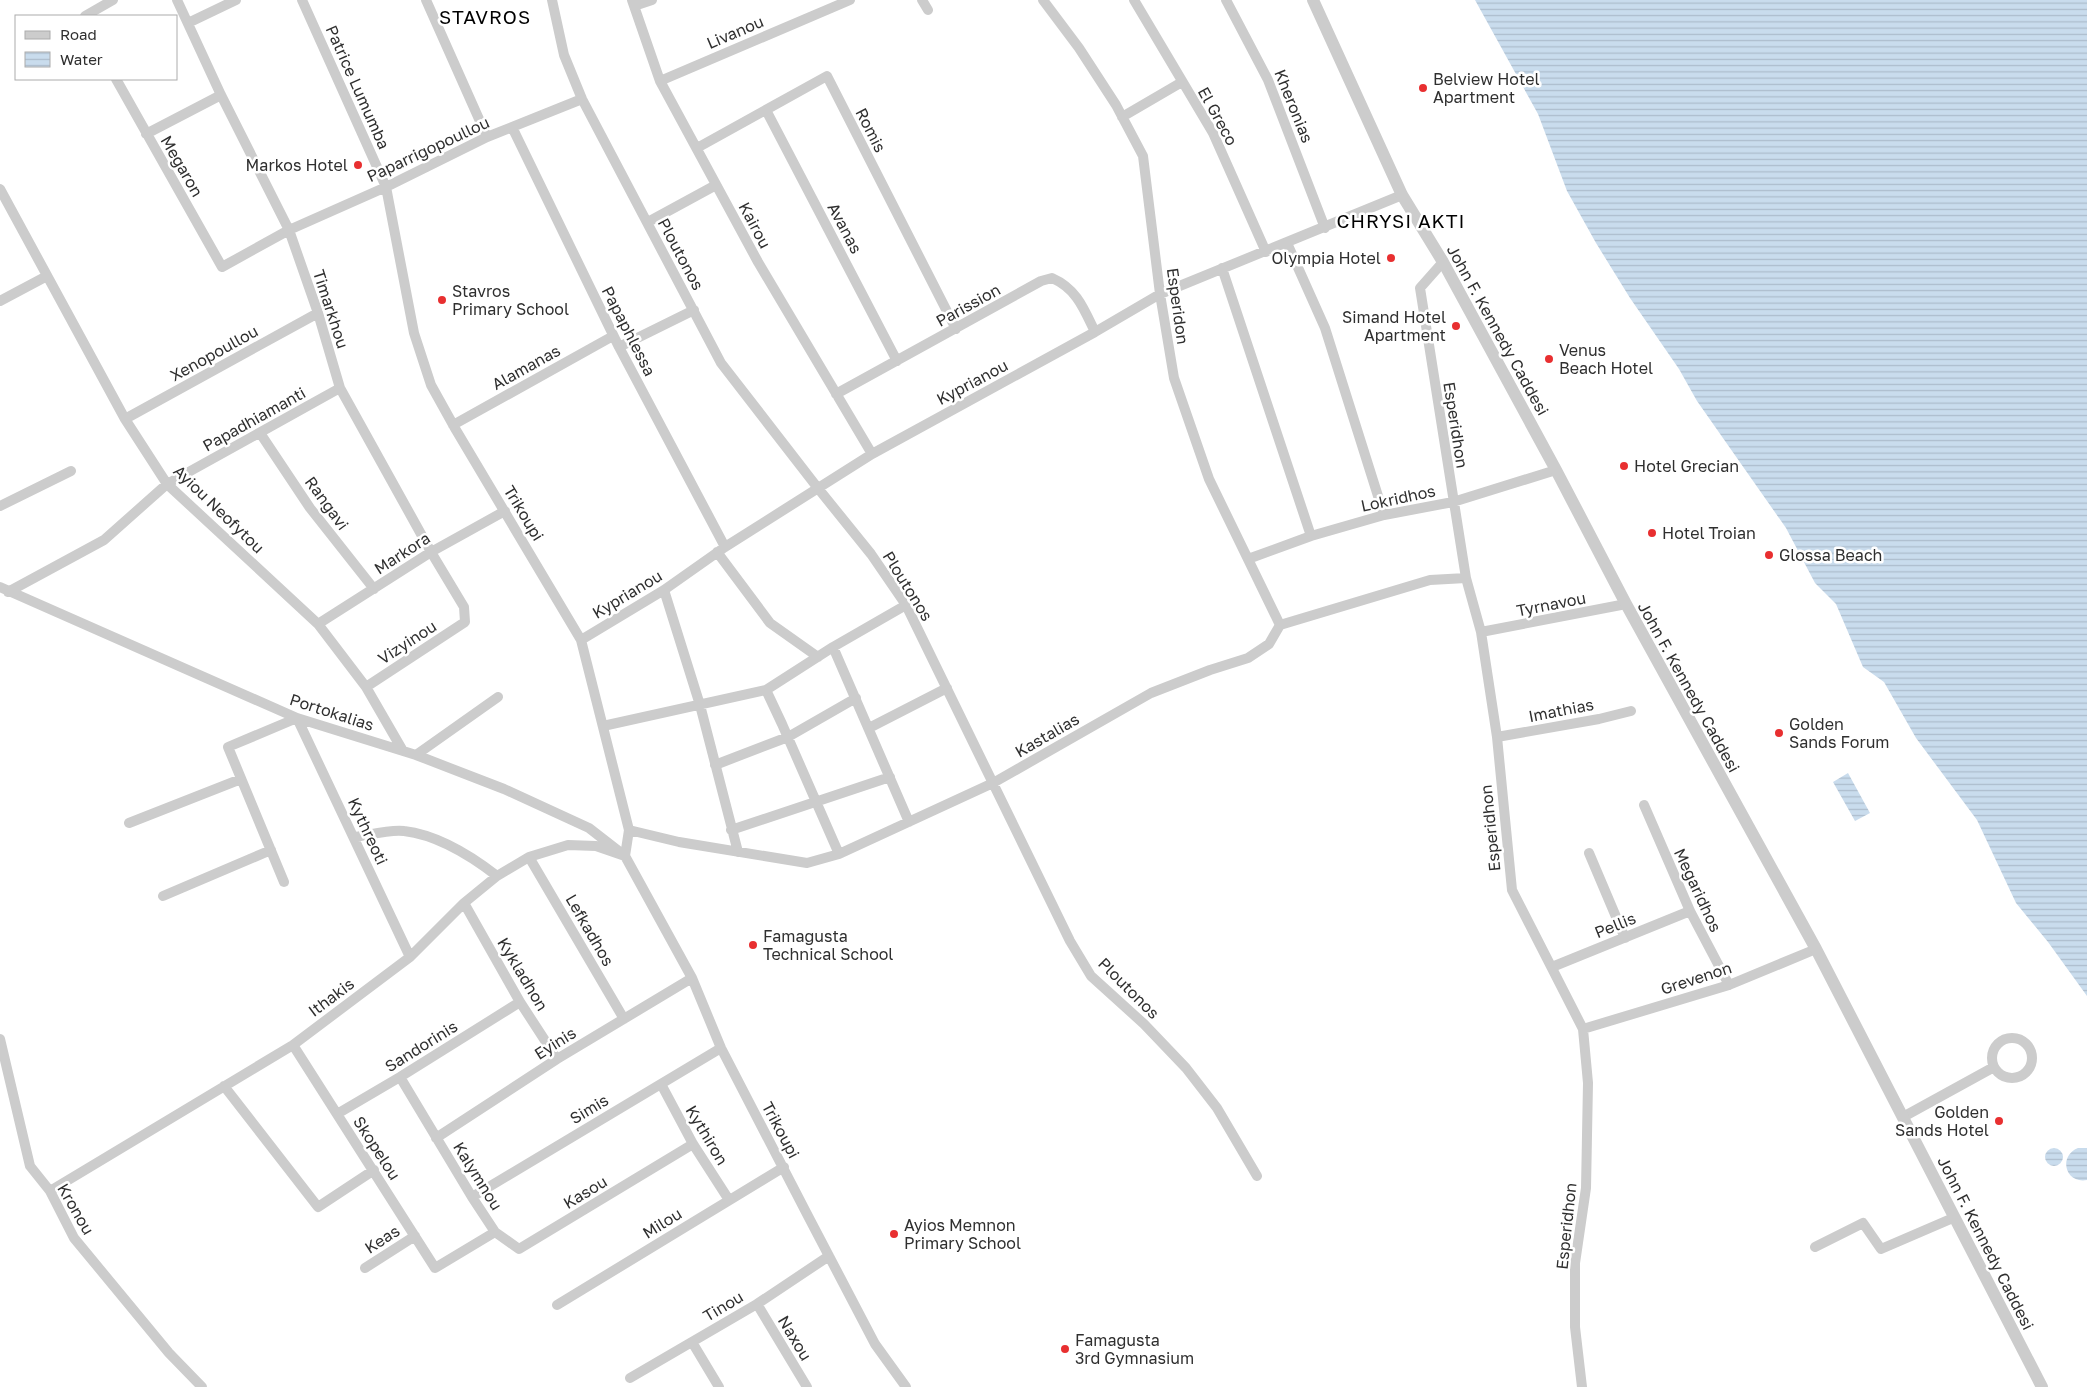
<svg xmlns="http://www.w3.org/2000/svg" width="2087" height="1387" viewBox="0 0 2087 1387" font-family="'Golos Text',sans-serif">
  <style>
    .water { fill: url(#water-rules) }
    .lines { fill: none; stroke-linecap: round; stroke-linejoin: round }
    .minor { stroke: #ccc; stroke-width: 10 }
    .tertiary { stroke: #ccc; stroke-width: 12 }
    .poi-dot { fill: #e82f30; stroke: #fff; stroke-width: 2 }
    .labels { text-anchor: middle; stroke-width: 5; stroke-linejoin: round; paint-order: stroke }
    .street-label { font-size: 16px; fill: #2f2f2f; stroke: #fff }
    .poi-label { font-size: 16px; fill: #2f2f2f; stroke: #fff; text-anchor: start }
    .quarter-label { font-size: 19px; letter-spacing: 1px; fill: #000; stroke: #fff }
  </style>
  <defs>
    <pattern id="water-rules" width="6" height="5" patternUnits="userSpaceOnUse" patternTransform="scale(1.25)"><rect width="6" height="5" fill="#c9dced"/><path d="M0 2.5h6" fill="none" stroke="#adbdcc"/></pattern>
  </defs>
  <rect width="100%" height="100%" fill="#fff"/>
  <path class="water" d="M1475,0H2087V996L2048,942L2016,903L1977,820L1916,738L1884,682L1863,667L1836,604L1815,583L1786,528L1697,401L1679,369L1630,298L1596,243L1567,191L1538,114Z
    M1848,773L1870,813L1855,821L1833,782Z
    M2045 1157a9 9 0 1 1 18 0a9 9 0 1 1-18 0Z
    M2078,1148H2087V1180C2065,1184 2058,1156 2078,1148Z"/>
  <g class="lines">
    <path class="minor" d="M177,0L221,95L289,230L318,313L340,388L431,552L464,607L465,622L366,687
      M426,0L487,137
      M552,0L564,55L582,99L721,363L817,487L871,554L906,605L1070,941L1091,976L1144,1024L1186,1068L1217,1108L1257,1176
      M632,0L660,81L758,262L872,454
      M922,0L928,10
      M1043,0L1079,48L1116,105L1143,156L1160,294L1174,378L1209,479L1280,625
      M1134,0L1213,133L1266,252
      M1226,0L1268,80L1325,228
      M634,6L652,0
      M85,16L113,0
      M188,23L236,0
      M116,79L222,267L289,230L386,187L487,137L582,99
      M660,81L850,0
      M766,110L897,361
      M1122,117L1182,82
      M512,127L619,347L725,547
      M146,134L221,95
      M697,148L827,76L956,329
      M0,189L125,419L167,484L318,624L366,687L403,751
      M648,222L716,185
      M1287,243L1325,328L1384,515
      M1443,262L1420,288L1466,578L1481,632L1497,737L1512,890L1583,1029L1588,1083L1586,1188L1575,1263V1327L1582,1387
      M1222,268L1311,536
      M0,301L47,276
      M619,347L694,310
      M836,394L1041,281L1052,278C1077,289 1084,309 1095,332
      M125,419L318,313
      M453,425L613,336
      M260,433L310,508L374,589
      M0,506L71,471
      M717,552L770,623L818,657
      M1248,559L1311,536L1384,515L1453,502L1556,470
      M0,587L297,718L416,755L504,789L589,828L625,856L692,978L721,1048L808,1216L875,1344L906,1387
      M664,590L700,705L738,852
      M8,592L104,540L167,484L340,388
      M318,624L431,552L505,511
      M1481,632L1626,604
      M581,640L664,590L725,547L872,454L1095,332L1160,294L1402,195
      M833,647L909,822
      M766,690L782,724L839,854
      M603,726L766,690L833,647L906,605
      M869,728L947,688
      M1497,737L1599,719L1631,711
      M416,755L498,697
      M715,765L788,737L856,698
      M1644,805L1690,911L1729,985
      M129,823L241,779
      M629,830L679,842L807,863L839,854L993,783L1151,693L1210,670L1248,658L1269,644L1280,625L1430,580L1466,578
      M731,830L890,777
      M355,837C369,835 391,829 404,831C438,835 470,855 497,876
      M1589,853L1625,938
      M529,857L624,1019
      M284,882L228,747L297,718L410,957
      M163,896L271,850
      M464,903L520,1002L557,1059
      M1552,967L1690,911
      M1583,1029L1729,985L1816,949
      M1992 1058a20 20 0 1 1 40 0a20 20 0 1 1-40 0Z
      M0,1039L30,1166L50,1191L74,1238L169,1353L202,1387
      M293,1045L435,1268L495,1232L472,1197L400,1077
      M661,1084L693,1144L729,1200
      M224,1086L318,1207L374,1170
      M337,1114L400,1077L520,1002
      M1903,1117L1994,1067
      M436,1138L557,1059L692,978
      M50,1191L293,1045L410,957L464,903L497,876L529,857L568,845L596,846L625,856L629,830L581,640L456,430L431,385L414,333L386,187L302,0
      M472,1197L721,1048
      M495,1232L519,1249L693,1144
      M1815,1247L1863,1223L1881,1249L1953,1218
      M365,1268L415,1236
      M757,1304L807,1387
      M557,1305L784,1167
      M692,1342L719,1387
      M630,1378L757,1304L829,1256"/>
    <path class="tertiary" d="M1313,0L1402,195L1443,262L1556,470L1626,604L1816,949L2042,1387"/>
  </g>
  <g class="poi-dot">
    <circle cx="1423" cy="88" r="5"/>
    <circle cx="358" cy="165" r="5"/>
    <circle cx="1391" cy="258" r="5"/>
    <circle cx="442" cy="300" r="5"/>
    <circle cx="1456" cy="326" r="5"/>
    <circle cx="1549" cy="359" r="5"/>
    <circle cx="1624" cy="466" r="5"/>
    <circle cx="1652" cy="533" r="5"/>
    <circle cx="1769" cy="555" r="5"/>
    <circle cx="1779" cy="733" r="5"/>
    <circle cx="753" cy="945" r="5"/>
    <circle cx="1999" cy="1121" r="5"/>
    <circle cx="894" cy="1234" r="5"/>
    <circle cx="1065" cy="1349" r="5"/>
  </g>
  <g class="labels">
    <g class="street-label">
      <text transform="translate(735 32) rotate(-23)" y="6">Livanou</text>
      <text transform="translate(358 87) rotate(66)" y="6">Patrice Lumumba</text>
      <text transform="translate(1294 106) rotate(68)" y="6">Kheronias</text>
      <text transform="translate(1218 116) rotate(61)" y="6">El Greco</text>
      <text transform="translate(871 130) rotate(63)" y="6">Romis</text>
      <text transform="translate(428 149) rotate(-25)" y="6">Paparrigopoullou</text>
      <text transform="translate(182 166) rotate(60)" y="6">Megaron</text>
      <text transform="translate(755 225) rotate(62)" y="6">Kairou</text>
      <text transform="translate(845 228) rotate(62)" y="6">Avanas</text>
      <text transform="translate(681 254) rotate(62)" y="6">Ploutonos</text>
      <text transform="translate(968 305) rotate(-29)" y="6">Parission</text>
      <text transform="translate(1178 306) rotate(82)" y="6">Esperidon</text>
      <text transform="translate(331 309) rotate(72)" y="6">Timarkhou</text>
      <text transform="translate(1498 330) rotate(61)" y="6">John F. Kennedy Caddesi</text>
      <text transform="translate(629 331) rotate(63)" y="6">Papaphlessa</text>
      <text transform="translate(214 353) rotate(-29)" y="6">Xenopoullou</text>
      <text transform="translate(526 367) rotate(-29)" y="6">Alamanas</text>
      <text transform="translate(972 382) rotate(-28)" y="6">Kyprianou</text>
      <text transform="translate(254 419) rotate(-29)" y="6">Papadhiamanti</text>
      <text transform="translate(1456 425) rotate(81)" y="6">Esperidhon</text>
      <text transform="translate(1398 498) rotate(-12)" y="6">Lokridhos</text>
      <text transform="translate(327 503) rotate(54)" y="6">Rangavi</text>
      <text transform="translate(219 509) rotate(44)" y="6">Ayiou Neofytou</text>
      <text transform="translate(524 513) rotate(59)" y="6">Trikoupi</text>
      <text transform="translate(402 553) rotate(-33)" y="6">Markora</text>
      <text transform="translate(908 586) rotate(58)" y="6">Ploutonos</text>
      <text transform="translate(627 594) rotate(-31)" y="6">Kyprianou</text>
      <text transform="translate(1551 604) rotate(-11)" y="6">Tyrnavou</text>
      <text transform="translate(407 642) rotate(-33)" y="6">Vizyinou</text>
      <text transform="translate(1689 687) rotate(61)" y="6">John F. Kennedy Caddesi</text>
      <text transform="translate(1561 710) rotate(-11)" y="6">Imathias</text>
      <text transform="translate(332 712) rotate(18)" y="6">Portokalias</text>
      <text transform="translate(1047 735) rotate(-30)" y="6">Kastalias</text>
      <text transform="translate(1490 828) rotate(-96)" y="6">Esperidhon</text>
      <text transform="translate(368 831) rotate(65)" y="6">Kythreoti</text>
      <text transform="translate(1698 890) rotate(65)" y="6">Megaridhos</text>
      <text transform="translate(1615 925) rotate(-22)" y="6">Pellis</text>
      <text transform="translate(590 930) rotate(60)" y="6">Lefkadhos</text>
      <text transform="translate(523 974) rotate(59)" y="6">Kykladhon</text>
      <text transform="translate(1696 978) rotate(-18)" y="6">Grevenon</text>
      <text transform="translate(1129 988) rotate(45)" y="6">Ploutonos</text>
      <text transform="translate(331 997) rotate(-37)" y="6">Ithakis</text>
      <text transform="translate(555 1043) rotate(-32)" y="6">Eyinis</text>
      <text transform="translate(421 1046) rotate(-32)" y="6">Sandorinis</text>
      <text transform="translate(589 1109) rotate(-31)" y="6">Simis</text>
      <text transform="translate(781 1130) rotate(62)" y="6">Trikoupi</text>
      <text transform="translate(707 1135) rotate(59)" y="6">Kythiron</text>
      <text transform="translate(377 1148) rotate(57)" y="6">Skopelou</text>
      <text transform="translate(478 1176) rotate(58)" y="6">Kalymnou</text>
      <text transform="translate(585 1192) rotate(-31)" y="6">Kasou</text>
      <text transform="translate(76 1209) rotate(60)" y="6">Kronou</text>
      <text transform="translate(662 1223) rotate(-32)" y="6">Milou</text>
      <text transform="translate(1566 1226) rotate(-84)" y="6">Esperidhon</text>
      <text transform="translate(382 1239) rotate(-33)" y="6">Keas</text>
      <text transform="translate(1986 1243) rotate(63)" y="6">John F. Kennedy Caddesi</text>
      <text transform="translate(723 1306) rotate(-31)" y="6">Tinou</text>
      <text transform="translate(795 1338) rotate(59)" y="6">Naxou</text>
    </g>
    <g class="poi-label">
      <text x="1433" y="85">Belview Hotel<tspan x="1433" dy="18">Apartment</tspan></text>
      <text x="348" y="171" text-anchor="end">Markos Hotel</text>
      <text x="1381" y="264" text-anchor="end">Olympia Hotel</text>
      <text x="452" y="297">Stavros<tspan x="452" dy="18">Primary School</tspan></text>
      <text x="1446" y="323" text-anchor="end">Simand Hotel<tspan x="1446" dy="18">Apartment</tspan></text>
      <text x="1559" y="356">Venus<tspan x="1559" dy="18">Beach Hotel</tspan></text>
      <text x="1634" y="472">Hotel Grecian</text>
      <text x="1662" y="539">Hotel Troian</text>
      <text x="1779" y="561">Glossa Beach</text>
      <text x="1789" y="730">Golden<tspan x="1789" dy="18">Sands Forum</tspan></text>
      <text x="763" y="942">Famagusta<tspan x="763" dy="18">Technical School</tspan></text>
      <text x="1989" y="1118" text-anchor="end">Golden<tspan x="1989" dy="18">Sands Hotel</tspan></text>
      <text x="904" y="1231">Ayios Memnon<tspan x="904" dy="18">Primary School</tspan></text>
      <text x="1075" y="1346">Famagusta<tspan x="1075" dy="18">3rd Gymnasium</tspan></text>
    </g>
    <g class="quarter-label">
      <text x="485" y="24">STAVROS</text>
      <text x="1401" y="228">CHRYSI AKTI</text>
    </g>
  </g>
  <rect x="15" y="15" width="162" height="65" fill="#ffffff" stroke="#acacac"/>
  <rect x="25" y="31" width="25" height="8" fill="#cccccc" stroke="#acacac"/>
  <text x="60" y="40" font-size="15" fill="#2f2f2f">Road</text>
  <rect x="25" y="52" width="25" height="15" fill="url(#water-rules)" stroke="#acacac"/>
  <text x="60" y="65" font-size="15" fill="#2f2f2f">Water</text>
</svg>
